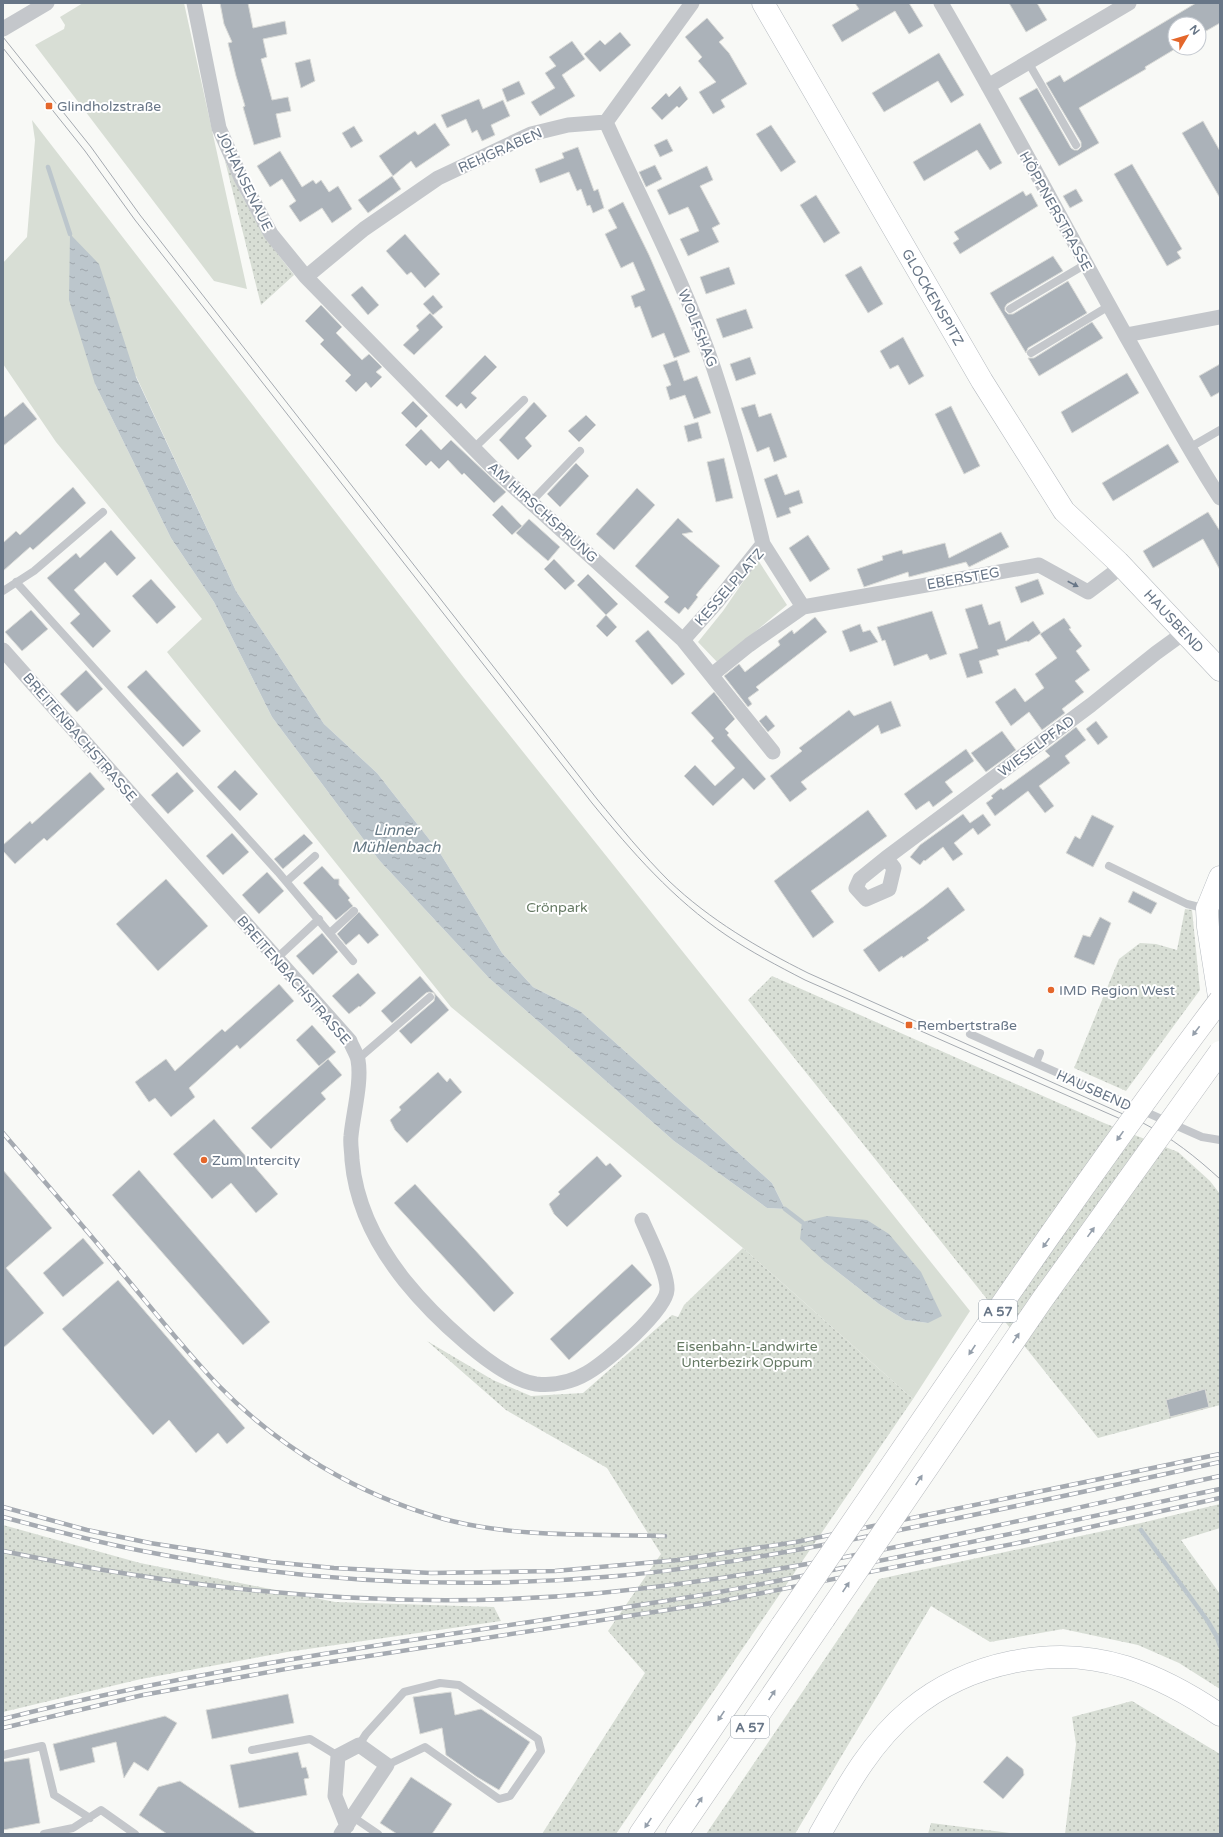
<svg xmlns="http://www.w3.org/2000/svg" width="1223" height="1837" viewBox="0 0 1223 1837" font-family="'Varela Round',sans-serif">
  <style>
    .grass { fill: url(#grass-dots) }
    .park { fill: #d8ded5; fill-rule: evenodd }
    .water { fill: url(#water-ripples) }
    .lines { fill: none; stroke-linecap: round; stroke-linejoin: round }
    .stream { stroke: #bcc6cc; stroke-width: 4.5 }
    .building { fill: #abb2b9; stroke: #dadbd8 }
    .secondary-casing { stroke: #b6bbc0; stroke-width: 23 }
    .highway-casing { stroke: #b7babe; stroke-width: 23 }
    .lane { stroke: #c4c7cb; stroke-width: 8 }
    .street { stroke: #c4c7cb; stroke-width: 15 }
    .secondary { stroke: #fff; stroke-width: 22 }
    .highway { stroke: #fff; stroke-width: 22 }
    .tram { stroke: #a5aab1; stroke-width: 1 }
    .rail-casing { stroke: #a5aab1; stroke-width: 4.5 }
    .rail { stroke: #fff; stroke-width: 3; stroke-dasharray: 9; stroke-linecap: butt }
    .highway-bridge-casing { stroke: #b7babe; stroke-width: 23; stroke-linecap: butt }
    .highway-bridge { stroke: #fff; stroke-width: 22 }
    .oneway { fill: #687687 }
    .oneway2 { fill: #959fab }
    .poi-dot { fill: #e4672b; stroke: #fff; stroke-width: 1.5 }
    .labels { text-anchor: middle; stroke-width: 4; stroke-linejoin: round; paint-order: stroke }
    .shield { fill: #fff; stroke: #959fab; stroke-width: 1 }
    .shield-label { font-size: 13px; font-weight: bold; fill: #687687 }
    .poi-label { font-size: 14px; fill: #687687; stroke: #fff; text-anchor: start }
    .street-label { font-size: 14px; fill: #687687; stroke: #fff }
    .park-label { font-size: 14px; fill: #657963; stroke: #fff }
    .water-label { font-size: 15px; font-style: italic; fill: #637783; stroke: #fff }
  </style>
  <defs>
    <pattern id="grass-dots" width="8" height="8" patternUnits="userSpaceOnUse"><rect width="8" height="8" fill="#d8ded5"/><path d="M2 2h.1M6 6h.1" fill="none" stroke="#b3b9b2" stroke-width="1.8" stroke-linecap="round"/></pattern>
    <pattern id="water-ripples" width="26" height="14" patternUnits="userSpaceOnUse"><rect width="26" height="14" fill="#bcc6cc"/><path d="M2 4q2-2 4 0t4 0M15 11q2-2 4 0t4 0" fill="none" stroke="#9da5ab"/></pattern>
  </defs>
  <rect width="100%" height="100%" fill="#f8f9f6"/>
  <path class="grass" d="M225,161L242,196L267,240L294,275L261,305Z
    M1185,909L1192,910L1200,990L1126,1091L1074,1068L1119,959L1140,943L1156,944L1177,950Z
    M772,976L1104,1123L1178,1152L1210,1181L1220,1194V1405L1098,1438L748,1000Z
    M743,1248L913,1399L616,1834H542L645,1673L608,1631L661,1554L607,1468L506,1410L427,1341L493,1380L531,1396L583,1393L672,1315L678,1317L684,1305Z
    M1220,1504V1528L1181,1540L1220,1594V1689L1179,1663L1138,1645L1063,1629L990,1642L931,1606L795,1834H706L879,1579L1141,1523Z
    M3,1525L140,1563L335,1602L494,1607L501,1621L287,1652L141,1679L3,1712Z
    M1132,1701L1220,1754V1834H1065L1076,1744L1072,1717Z
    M931,1823L1019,1834H928Z"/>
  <path class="park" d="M83,3H184L247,289L214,281L35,45L64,29L65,25L60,17Z
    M32,120L464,678L970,1311L913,1399L743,1248L451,1007L167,652L202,619L56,442L3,364V263L27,237L35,140ZM136,376L236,591L324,724L377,773L440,853L502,953L533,987L580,1011L772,1183L785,1209L767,1208L674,1141L489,978L379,860L272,717L214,602L171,538L95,384ZM825,1262L928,1323L905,1320L879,1304Z
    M758,560L787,605L718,663L698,642L723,611Z"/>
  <path class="water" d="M70,234L99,264L136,377L236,591L324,724L377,773L440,853L502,953L533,987L580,1011L772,1183L785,1209L767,1208L674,1141L489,978L379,860L272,717L214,602L171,538L95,384L69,300Z
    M827,1216L867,1220L889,1234L921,1272L942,1316L928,1323L905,1320L879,1304L825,1262L800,1239L802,1222Z"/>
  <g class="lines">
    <path class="stream" d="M48,167L70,234
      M785,1209L802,1222
      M1141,1530L1207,1620L1217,1637L1220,1646"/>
  </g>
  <path class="building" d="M220,3H248L253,28L285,21L287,34L263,39L267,57L261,59L272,100L288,97L291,111L276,114L281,137L254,145L243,107L245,106L236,76L228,43L232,42L224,24Z
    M855,3H909L923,26L909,34L895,11L842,42L832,25L859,9Z
    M1009,3H1037L1047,20L1026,32Z
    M1196,3H1220V23L1199,35V24H1175V49L1145,67L1146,69L1079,108L1099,143L1059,166L1019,98L1037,88L1071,148L1074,150H1078L1081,147V142L1046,83L1060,75L1064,82Z
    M707,18L724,38L719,42L729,53L747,84L721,100L725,107L713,114L699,92L716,82L698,61L702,57L685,37Z
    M620,32L631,45L600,72L584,54L600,40L605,45Z
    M572,41L585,59L562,75L575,96L540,116L531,102L555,88L545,73L556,66L549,57Z
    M939,53L964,95L951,103L938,81L884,112L872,93Z
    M310,59L315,81L301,88L295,63Z
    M519,81L525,94L507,102L502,89Z
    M680,86L688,99L679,108L677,106L662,120L651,108L666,93L669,97Z
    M479,99L483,109L503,100L510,116L491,125L495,135L482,141L477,130L472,133L466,119L447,128L441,115Z
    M1203,121L1220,151V198L1182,133Z
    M435,123L450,145L416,168L411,161L393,176L379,156L415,131L418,135Z
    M980,123L1002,163L990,170L977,150L924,181L913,162Z
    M771,125L796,162L781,172L756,134Z
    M354,126L363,141L351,148L342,133Z
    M667,139L673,151L660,157L654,145Z
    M578,147L594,191L598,189L604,208L593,213L590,205L587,206L581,189L577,191L569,172L540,183L535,169L564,158L562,153Z
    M280,151L302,187L313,180L316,184L321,180L329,192L338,186L352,209L332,223L322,208L300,222L289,206L296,201L282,179L270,187L257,166Z
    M1132,164L1182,249L1177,252L1181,258L1167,266L1114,174Z
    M655,165L662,179L646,187L639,172Z
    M707,166L713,180L700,186L720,224L712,228L719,242L688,256L680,239L699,231L693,217L688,207L669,215L657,190Z
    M392,176L401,189L368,213L358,200Z
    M1076,189L1083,201L1070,208L1063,196Z
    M1023,191L1026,196L1031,193L1038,206L960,254L953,243L959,239L954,232Z
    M816,195L840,233L824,243L800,205Z
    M623,202L649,255L675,315L690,352L674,358L664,333L652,338L640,306L635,308L631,296L645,290L633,262L621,268L605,234L617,228L608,210Z
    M405,234L440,274L425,288L411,272L407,275L386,251Z
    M1053,256L1063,271L1007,304L1005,307V311L1008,314H1013L1068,281L1087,313L1028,348L1026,353L990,293Z
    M861,266L883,304L868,313L845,275Z
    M729,267L735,284L706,294L700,277Z
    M362,286L379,305L368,315L351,295Z
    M433,295L443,307L433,315L423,304Z
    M321,305L342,327L336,333L362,360L369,354L382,367L376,372L382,377L371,388L366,382L356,392L345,381L351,375L320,344L324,340L305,321Z
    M746,309L753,328L723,338L716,319Z
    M430,313L443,327L414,355L403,345L419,330L416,326Z
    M1092,322L1103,338L1039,376L1028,358H1034Z
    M903,337L924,376L909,385L898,365L890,369L880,351Z
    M485,355L497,367L471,393L477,398L466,409L461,403L457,407L445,396Z
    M750,357L756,374L736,381L730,364Z
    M677,360L684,381L697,376L711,413L694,419L685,395L670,400L666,387L671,385L663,365Z
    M1220,364V392L1211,397L1199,376Z
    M1127,373L1139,393L1072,433L1061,412Z
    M413,401L428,416L416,428L401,413Z
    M23,402L37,419L3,446V418Z
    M534,402L547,416L525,438L532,446L518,460L499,440Z
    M755,404L759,417L771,413L787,457L774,462L769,447L757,452L741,408Z
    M951,406L980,466L964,474L935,414Z
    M586,415L596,425L579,442L568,431Z
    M698,422L702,438L688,442L684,426Z
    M421,429L441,450L451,440L506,492L494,503L464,473L462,475L448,460L439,469L431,461L426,466L405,445Z
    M1168,444L1179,462L1113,501L1102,483Z
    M724,458L733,498L716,502L707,462Z
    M576,463L589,476L560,507L547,494Z
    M777,474L785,495L799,490L803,503L789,508L791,513L777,518L764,479Z
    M73,487L86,503L33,550L30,547L3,571V543L16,531L20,535Z
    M637,488L655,505L614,550L596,534Z
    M502,505L522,526L512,535L492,515Z
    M1208,512L1220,531V570L1203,539L1153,568L1143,551Z
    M678,518L693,532L682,534L720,566L696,595L698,597L688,610L685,607L679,614L664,602L669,597L635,566Z
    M529,519L560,547L548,561L516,533Z
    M111,530L136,558L117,576L105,562L74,590L111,631L93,648L70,623L80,614L47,578L76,553L80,558Z
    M1001,532L1009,547L969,567L966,562L909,577L908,572L864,587L857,569L883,560L882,556L902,550L903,554L945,543L949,558Z
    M808,535L830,569L810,582L789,548Z
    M554,559L575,581L565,590L544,569Z
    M588,574L618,604L606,615L577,585Z
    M151,579L176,607L157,624L132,596Z
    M1038,579L1044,594L1021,603L1015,587Z
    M982,604L989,625L1000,621L1006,641L1033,621L1041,633L1028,642L1027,641L997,650L999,655L979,661L983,673L967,678L959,654L978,648L965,609Z
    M31,610L48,629L22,651L5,632Z
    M932,611L947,654L930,660L927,654L894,666L885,640L882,641L877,627Z
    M606,615L617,627L607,637L596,626Z
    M815,617L827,632L756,687L759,690L748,698L752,704L748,707L724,676L739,664L745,672L780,645L778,641L792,630L794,634Z
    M1064,618L1071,628L1069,629L1082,646L1076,651L1090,670L1075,681L1084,692L1062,709L1065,713L1042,730L1029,712L1011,726L995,702L1015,688L1025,702L1044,688L1035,674L1057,658L1040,634Z
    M860,624L863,632L870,630L878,642L850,652L842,631Z
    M648,630L685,674L672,685L635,641Z
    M86,670L103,689L77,712L60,694Z
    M146,670L201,731L183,747L127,687Z
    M714,692L735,719L725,729L729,733L727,735L766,779L754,790L743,778L713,806L684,776L695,765L715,786L735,768L711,741L714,738L691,713Z
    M891,701L901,726L881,734L878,725L801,782L807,789L790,802L770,776L802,751L799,748L849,710L854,716Z
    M766,715L775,726L768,732L759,721Z
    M1096,721L1108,737L1098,745L1086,729Z
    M1076,727L1086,740L1065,756L1070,763L1039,786L1054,806L1045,813L1028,791L995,816L986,803L993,798L991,796L1001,788L1003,790L1050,756L1045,751Z
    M1002,731L1016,750L986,772L971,753Z
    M966,749L974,761L945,782L953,792L933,807L929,801L916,810L904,794Z
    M235,770L258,794L240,811L217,787Z
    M90,772L105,789L47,841L44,838L15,864L3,851V845L30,821L32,824Z
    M177,772L194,791L168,814L151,795Z
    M868,810L887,836L811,891L834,922L813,938L774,881Z
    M963,814L970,823L983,814L991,825L978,835L973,828L954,843L963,854L953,861L943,847L925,861L924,860L920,865L910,857L920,845Z
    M1092,815L1114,826L1093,867L1066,853L1075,836L1080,839Z
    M232,833L249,852L223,875L206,856Z
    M304,834L313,843L283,869L274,859Z
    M322,866L334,879H339V885L350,898L348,900L353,906L336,920L303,883Z
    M267,872L284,891L259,914L242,895Z
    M166,879L208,926L158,971L116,924Z
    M948,887L965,910L927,938L929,940L903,958L902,956L879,972L863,950L924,906Z
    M1133,891L1157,903L1151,914L1128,902Z
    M359,912L379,935L368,944L359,934L346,945L337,934Z
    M1100,917L1111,923L1094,965L1074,957L1083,935L1090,937Z
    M322,933L338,952L313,975L296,956Z
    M358,973L376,993L360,1007L359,1006L349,1014L332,996Z
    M420,976L449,1010L411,1044L399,1031L434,1001L435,996L434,993L429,992L426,993L392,1023L381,1011Z
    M279,984L294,1001L240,1049L237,1045L189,1088L195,1097L171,1117L155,1098L149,1102L135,1082L166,1059L175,1071L222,1029L225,1032Z
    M312,1025L336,1052L319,1066L296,1040Z
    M328,1059L342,1075L321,1093L326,1099L271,1149L251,1128Z
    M438,1072L447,1082L450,1078L462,1092L407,1143L395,1130L390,1120L401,1110L399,1107Z
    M214,1119L278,1194L256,1213L231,1183L212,1199L173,1154Z
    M597,1156L606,1166L610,1163L622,1176L567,1227L554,1214L549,1204L560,1194L558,1192Z
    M3,1170L52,1228L6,1268L44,1313L3,1348Z
    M139,1170L270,1322L243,1345L112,1195Z
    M415,1184L514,1293L494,1312L394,1203Z
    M83,1238L104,1263L63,1297L43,1273Z
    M632,1264L652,1285L569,1360L550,1339Z
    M118,1280L245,1428L227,1444L218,1433L196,1453L169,1420L153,1435L62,1329Z
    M1205,1389L1209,1407L1170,1417L1166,1400Z
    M451,1692L455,1715L481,1709L530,1742L499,1790L477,1777L446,1755L442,1728L420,1734L413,1697Z
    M288,1694L294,1723L212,1739L206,1710Z
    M165,1716L177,1723L148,1771L134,1762L124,1778L116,1742L92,1748L95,1762L60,1771L53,1744Z
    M298,1752L302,1768L306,1767L309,1778L304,1779L307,1795L239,1808L230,1765Z
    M1007,1756L1023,1769L1024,1775L1003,1799L983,1782Z
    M29,1758L40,1823L3,1830V1762Z
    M411,1777L452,1804L432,1834H397L380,1823Z
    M180,1781L212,1803L257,1834H167L139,1815L158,1787Z"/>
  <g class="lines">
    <defs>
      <path id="secondary" d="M763,3L982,381L1064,511L1118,562L1220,670
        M1220,877L1207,909L1208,927L1220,1003
        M820,1834C845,1790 870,1743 910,1710C968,1662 1054,1644 1126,1667C1160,1678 1191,1695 1220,1715"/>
      <path id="highway" d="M640,1834L782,1625
        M677,1834L824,1619"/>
    </defs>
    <use href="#secondary" class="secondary-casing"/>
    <use href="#highway" class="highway-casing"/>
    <path class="lane" d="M1028,62L1076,145
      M1010,309L1086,264
      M1031,353L1109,306
      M474,448L524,400
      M1189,448L1220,430
      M531,502L580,451
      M16,582L278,872L353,961
      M3,591L34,571L103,512
      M1109,866L1187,904L1207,909
      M287,881L315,856
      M331,932L354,911
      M276,959L319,919
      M970,1034L1202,1137L1220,1140
      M358,1059L430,997
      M1036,1063L1040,1053
      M359,1745L366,1734L404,1692L440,1683L459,1685L538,1739L541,1751L510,1796L499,1799L425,1747L387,1765
      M252,1750L310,1739L338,1756
      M3,1755L42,1746L54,1795L90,1818
      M353,1817L378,1834
      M44,1834L73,1828L101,1810L135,1834"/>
    <path class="street" d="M194,3L219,128L241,178L271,234L306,277L493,468L683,640L773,752
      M941,3C1005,113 1064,225 1126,336C1157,390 1186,446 1220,498
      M3,29L47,3
      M988,86L1129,3
      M606,122C642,203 686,285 714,369C733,426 749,485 763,544
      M306,277L364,229L438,178L531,134L568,125L606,122L692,3
      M1126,335L1220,317
      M803,607L1039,565L1088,592L1112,574
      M683,640L716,603L763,544L803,607L749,645L713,674
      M3,650L350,1041C352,1047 357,1054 358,1060C362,1082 353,1114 351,1136C350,1144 352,1152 352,1160C356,1205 377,1246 405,1281C430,1312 496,1378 536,1384C553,1386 572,1382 587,1373C606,1362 666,1311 667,1290C668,1273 649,1237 642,1220
      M886,858L894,868L889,889L866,899L856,888L860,879L886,858L1091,705L1156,653L1185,632
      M341,1834L387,1765L359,1745L338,1756L335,1796L347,1826"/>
    <use href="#secondary" class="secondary"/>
    <use href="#highway" class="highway"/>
    <path class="tram" d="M3,37L91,147L140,215L597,799C620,827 643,855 669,881C710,920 758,948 808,973L1143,1123C1172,1138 1196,1157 1220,1179
      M3,48L85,151L135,220L592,803C632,852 673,899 726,935C751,952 778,966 805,980L1132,1124"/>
    <defs>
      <path id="rail" d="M3,1133C43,1180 84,1227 123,1274C154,1311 184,1349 217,1384C279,1448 358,1495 444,1519C515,1538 593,1534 665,1536
        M3,1507L87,1530L150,1543L271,1562L334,1568L431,1573L555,1571L678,1560L796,1542L1220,1454
        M3,1517C51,1530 99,1543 148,1552C301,1582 461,1590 617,1576C706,1568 793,1551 880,1534C994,1511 1107,1487 1220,1462
        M3,1551C199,1592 400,1612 600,1593C809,1573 1015,1521 1220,1476
        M3,1719C233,1660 468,1634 702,1595C759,1585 816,1573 873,1562C989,1539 1104,1514 1220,1489
        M3,1728L143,1695L291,1668L706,1604L1028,1541L1220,1498"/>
    </defs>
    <use href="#rail" class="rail-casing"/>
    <use href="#rail" class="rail"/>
    <defs>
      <path id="highway-bridge" d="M824,1619L1042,1300L1220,1052
        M782,1625C926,1416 1067,1203 1220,1000"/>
    </defs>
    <use href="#highway-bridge" class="highway-bridge-casing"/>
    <use href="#highway-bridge" class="highway-bridge"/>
  </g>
  <defs><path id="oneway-solid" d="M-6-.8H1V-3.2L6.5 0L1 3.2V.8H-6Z"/></defs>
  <use class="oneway" href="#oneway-solid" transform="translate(1073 584) rotate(27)"/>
  <g class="oneway2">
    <use href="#oneway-solid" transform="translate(1196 1031) rotate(127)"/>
    <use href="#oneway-solid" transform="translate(1120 1136) rotate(125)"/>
    <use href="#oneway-solid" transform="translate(1091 1232) rotate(-54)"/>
    <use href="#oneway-solid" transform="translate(1046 1243) rotate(125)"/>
    <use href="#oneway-solid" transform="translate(1016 1338) rotate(-56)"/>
    <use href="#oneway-solid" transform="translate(972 1350) rotate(124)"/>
    <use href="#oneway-solid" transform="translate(919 1480) rotate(-56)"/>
    <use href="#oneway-solid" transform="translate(846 1587) rotate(-56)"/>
    <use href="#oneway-solid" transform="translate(772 1695) rotate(-56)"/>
    <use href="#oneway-solid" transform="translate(721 1716) rotate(124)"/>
    <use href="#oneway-solid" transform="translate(699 1802) rotate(-56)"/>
    <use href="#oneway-solid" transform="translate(648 1823) rotate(124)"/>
  </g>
  <g class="poi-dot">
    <rect x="45" y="102" width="8" height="8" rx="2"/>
    <circle cx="1051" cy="990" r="4"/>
    <rect x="905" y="1021" width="8" height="8" rx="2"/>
    <circle cx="204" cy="1160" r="4"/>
  </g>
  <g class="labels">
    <g class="shield">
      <rect x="979" y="1300" width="38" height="22" rx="3"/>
      <rect x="731" y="1716" width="38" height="22" rx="3"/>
    </g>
    <g class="shield-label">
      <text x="998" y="1316">A 57</text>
      <text x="750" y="1732">A 57</text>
    </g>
    <g class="poi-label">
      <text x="57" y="111">Glindholzstraße</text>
      <text x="1059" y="995">IMD Region West</text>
      <text x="917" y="1030">Rembertstraße</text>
      <text x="212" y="1165">Zum Intercity</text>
    </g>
    <g class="street-label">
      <text transform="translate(500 150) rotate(-24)" y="5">REHGRABEN</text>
      <text transform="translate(245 181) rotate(64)" y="5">JOHANSENAUE</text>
      <text transform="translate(1056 211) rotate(61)" y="5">HÖPPNERSTRASSE</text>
      <text transform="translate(933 297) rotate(60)" y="5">GLOCKENSPITZ</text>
      <text transform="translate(698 328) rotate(68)" y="5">WOLFSHAG</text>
      <text transform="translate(543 512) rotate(42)" y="5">AM HIRSCHSPRUNG</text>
      <text transform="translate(963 578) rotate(-10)" y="5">EBERSTEG</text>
      <text transform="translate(729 587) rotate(-49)" y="5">KESSELPLATZ</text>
      <text transform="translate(1174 621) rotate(47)" y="5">HAUSBEND</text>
      <text transform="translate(80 737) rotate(49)" y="5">BREITENBACHSTRASSE</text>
      <text transform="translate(1036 746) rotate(-37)" y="5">WIESELPFAD</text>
      <text transform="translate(294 980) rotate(49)" y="5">BREITENBACHSTRASSE</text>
      <text transform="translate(1094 1090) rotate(24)" y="5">HAUSBEND</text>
    </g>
    <g class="park-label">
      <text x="557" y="912">Crönpark</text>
      <text x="747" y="1351">Eisenbahn-Landwirte<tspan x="747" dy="16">Unterbezirk Oppum</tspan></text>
    </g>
    <g class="water-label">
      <text x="396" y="835">Linner<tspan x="396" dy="17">Mühlenbach</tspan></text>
    </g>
  </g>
  <rect width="1223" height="1837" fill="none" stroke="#687687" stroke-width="8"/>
  <g transform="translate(1187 36) rotate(52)"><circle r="19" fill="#ffffff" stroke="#c3c8cf"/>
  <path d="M0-3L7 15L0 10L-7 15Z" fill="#e4672b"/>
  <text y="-6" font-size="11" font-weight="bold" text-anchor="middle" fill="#687687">N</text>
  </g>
</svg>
